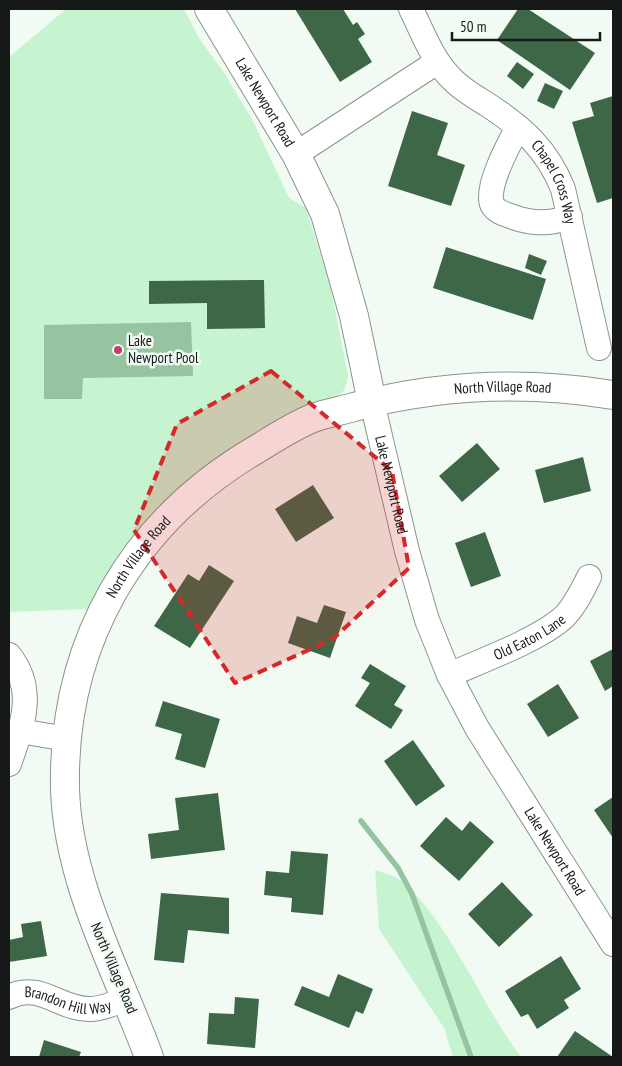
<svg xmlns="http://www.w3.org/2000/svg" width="622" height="1066" viewBox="0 0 622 1066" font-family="'PT Sans Narrow',sans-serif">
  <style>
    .green { fill: #c7f4d0 }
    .water { fill: #97c4a0 }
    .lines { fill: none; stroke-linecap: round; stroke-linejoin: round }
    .stream { stroke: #97c4a0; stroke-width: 5.5 }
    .building { fill: #3e6748 }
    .street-casing { stroke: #8b948d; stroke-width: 26 }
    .secondary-casing { stroke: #8b948d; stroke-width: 30 }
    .street { stroke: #fff; stroke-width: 24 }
    .secondary { stroke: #fff; stroke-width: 28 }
    .marked { fill: #d62828; fill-opacity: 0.2; stroke: #d62828; stroke-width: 4; stroke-dasharray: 10 6; stroke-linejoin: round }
    .poi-dot { fill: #c53a71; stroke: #f2fbf3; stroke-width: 2 }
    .labels { text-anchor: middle; stroke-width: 5; stroke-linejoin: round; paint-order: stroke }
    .street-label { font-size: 15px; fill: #161917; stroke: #f2fbf3 }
    .poi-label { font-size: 15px; fill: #161917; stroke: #f2fbf3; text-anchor: start }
  </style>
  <rect width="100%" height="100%" fill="#f2fbf3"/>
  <path class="green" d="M66,9H184L199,38L225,74L252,119L289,198L306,208L330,285L348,375L345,389L337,398C308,411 277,423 250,438C178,477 127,538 89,609L9,612V57Z
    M375,870C383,873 397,876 403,882C451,925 481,1004 521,1057H453L444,1028L379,929Z"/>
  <path class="water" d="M191,322L193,376L83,378L82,399H44V325Z"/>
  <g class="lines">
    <path class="stream" d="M361,821L398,868L412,894L471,1057"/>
  </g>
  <path class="building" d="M295,9H343L353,25L357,22L365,34L358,39L372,62L340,82Z
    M518,9H528L595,53L570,90L497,40Z
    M517,62L534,74L523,89L507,76Z
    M545,83L563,91L554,109L537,101Z
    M613,96V198L597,203L572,122L594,116L590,103Z
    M412,111L448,123L437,155L465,165L451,206L388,186Z
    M446,247L546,279L533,320L433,288Z
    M529,254L547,261L541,275L525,268Z
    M264,280L265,328L207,329V303L149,304V281Z
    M477,443L500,469L462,502L439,476Z
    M583,457L591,491L544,503L535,470Z
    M313,485L334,518L296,542L275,509Z
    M485,532L501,576L471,587L455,543Z
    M209,565L234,581L190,648L154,626L188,574L199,581Z
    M324,605L346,612L330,658L288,643L297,616L317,623Z
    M613,649V686L605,691L590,661Z
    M370,664L406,686L394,705L403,710L391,729L355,706L370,683L361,678Z
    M558,684L579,718L548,737L527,704Z
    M163,701L220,719L205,768L175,759L182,734L155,726Z
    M413,740L445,786L416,806L384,761Z
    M218,793L225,850L151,859L148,834L179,830L175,798Z
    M613,797V838L594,810Z
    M446,817L462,831L470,821L494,842L459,881L420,846Z
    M291,851L328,854L323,915L291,912L292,898L264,895L266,871L289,873Z
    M502,882L533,915L499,947L468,914Z
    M161,893L229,898V934L188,930L184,963L154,960Z
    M41,921L47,956L9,962V940L23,937L21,924Z
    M561,956L581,989L564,1000L569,1008L537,1029L528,1014L521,1017L505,991Z
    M338,974L373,989L363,1014L356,1011L349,1028L294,1005L302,986L329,997Z
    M235,997L259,999L255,1048L207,1044L209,1013L234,1014Z
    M575,1031L613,1057H557Z
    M44,1040L81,1052L79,1057H39Z"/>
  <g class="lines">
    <defs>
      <g id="street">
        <path id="s1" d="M411,9C423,33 432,59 451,78C461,89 475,97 488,105C523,128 547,149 563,189L599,348"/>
        <path d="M518,127C510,142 483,191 493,206C498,213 506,214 513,217C532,224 551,224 570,217"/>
        <path d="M296,154L437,62"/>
        <path id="s2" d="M372,402L407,551L427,620L449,675L477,728L613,944"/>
        <path d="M9,655C37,690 22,726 9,764"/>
        <path id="s3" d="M449,675C481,661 541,639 565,616C576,604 582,591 589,577"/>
        <path d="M20,731L67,739"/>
        <path id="s4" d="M9,997C39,981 61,1010 90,1009C102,1009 116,1003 127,998"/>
      </g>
      <g id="secondary">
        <path id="s5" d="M209,9L296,154L325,214L354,316L372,402"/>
        <path id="s6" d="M149,1057C117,970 68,884 65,789C62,643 132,522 257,449C275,438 293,426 313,418C326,413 341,411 354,407C440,384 526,381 613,395"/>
      </g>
    </defs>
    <use href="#street" class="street-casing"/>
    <use href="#secondary" class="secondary-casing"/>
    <use href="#street" class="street"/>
    <use href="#secondary" class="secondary"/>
  </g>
  <path class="marked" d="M271,371L392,471L409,568L333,639L235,683L134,530L177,424Z"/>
  <circle class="poi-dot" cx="118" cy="350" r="5"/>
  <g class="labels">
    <g class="street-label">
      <text dy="5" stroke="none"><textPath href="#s5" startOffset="109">Lake Newport Road</textPath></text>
      <text dy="5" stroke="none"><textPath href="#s1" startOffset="231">Chapel Cross Way</textPath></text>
      <text dy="5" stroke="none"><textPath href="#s6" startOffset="950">North Village Road</textPath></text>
      <text dy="5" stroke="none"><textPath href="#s2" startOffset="85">Lake Newport Road</textPath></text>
      <text dy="5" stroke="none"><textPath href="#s6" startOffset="531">North Village Road</textPath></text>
      <text dy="5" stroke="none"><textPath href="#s3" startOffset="89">Old Eaton Lane</textPath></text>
      <text dy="5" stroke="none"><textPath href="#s2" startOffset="490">Lake Newport Road</textPath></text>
      <text transform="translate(114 968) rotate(67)" y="5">North Village Road</text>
      <text dy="5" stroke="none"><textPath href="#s4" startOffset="61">Brandon Hill Way</textPath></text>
    </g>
    <g class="poi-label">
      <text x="128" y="346">Lake<tspan x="128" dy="17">Newport Pool</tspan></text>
    </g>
  </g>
  <rect width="622" height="1066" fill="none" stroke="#161917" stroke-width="20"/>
  <path d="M452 32v8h148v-8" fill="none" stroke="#161917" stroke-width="2.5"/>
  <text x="460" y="32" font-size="15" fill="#161917" stroke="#f2fbf3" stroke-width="4" paint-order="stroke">50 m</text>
</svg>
